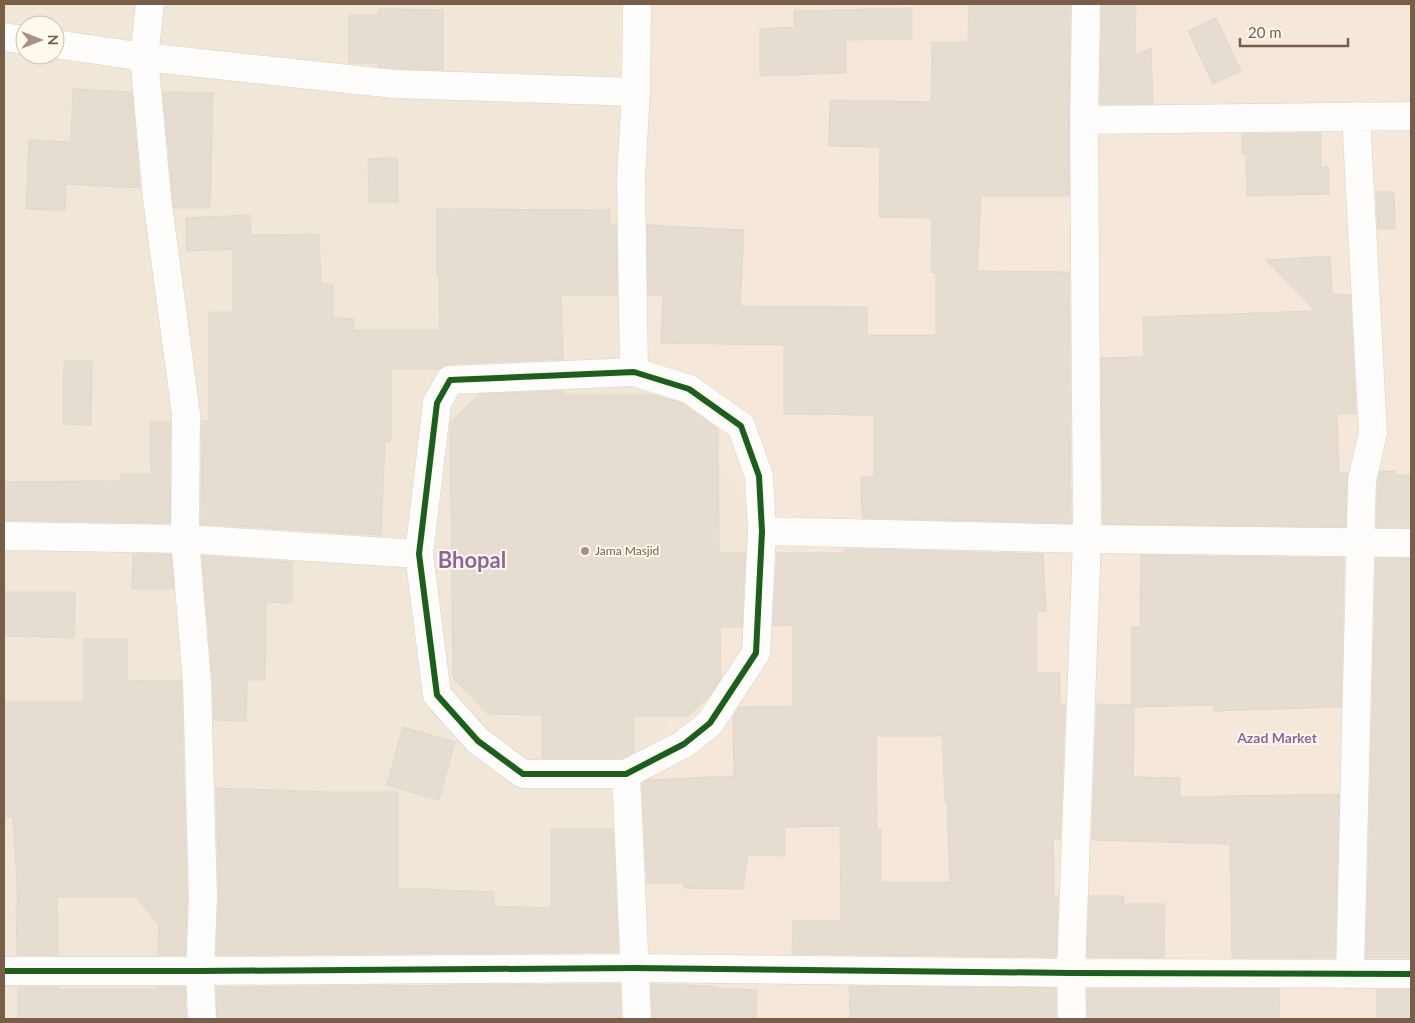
<svg xmlns="http://www.w3.org/2000/svg" width="1415" height="1023" viewBox="0 0 1415 1023" font-family="Lato,sans-serif">
  <style>
    .residential { fill: #f1e7d8; fill-rule: evenodd }
    .commercial { fill: #f6e7db }
    .building { fill: #e5dcd2; stroke: #e1d7cd; fill-rule: evenodd }
    .lines { fill: none; stroke-linecap: round; stroke-linejoin: round }
    .minor-casing { stroke: #d7d1c9; stroke-width: 29 }
    .minor { stroke: #fefdfc; stroke-width: 28 }
    .cycleway-casing { stroke: #fff9ed; stroke-width: 9 }
    .cycleway { stroke: #1b5e20; stroke-width: 6 }
    .poi-dot { fill: #a59282; stroke: #fff9ed; stroke-width: 2 }
    .labels { text-anchor: middle; stroke-width: 4; stroke-linejoin: round; paint-order: stroke }
    .poi-label { font-size: 12px; fill: #785d49; stroke: #fff9ed; text-anchor: start }
    .neighbourhood-label { font-size: 14px; font-weight: bold; fill: #8c659b; stroke: #fff9ed }
    .town-label { font-size: 22px; font-weight: bold; fill: #8c659b; stroke: #fff9ed }
  </style>
  <rect width="100%" height="100%" fill="#f8f4eb"/>
  <path class="residential" d="M4,4H1411V1019H4ZM25,25H55V55H25Z"/>
  <path class="commercial" d="M620,4H1411V1019H205L206,971L644,972L638,778L761,531L624,318Z"/>
  <path class="building" d="M969,4H1070L1069,196H981L977,271L1069,272L1071,523L862,518L861,477H874V415L784,414V345L661,343L663,295H648L647,225L744,230L740,306L867,307V335H936V273L931,272L932,218L879,217L880,147L829,146L830,100L931,102L932,42H968Z
    M1102,4H1136L1135,55L1151,48L1153,104H1100Z
    M912,8V39L845,40L846,73L760,76V29L795,27L794,11Z
    M379,9L443,10V70L395,68L378,67V63H349V15H378Z
    M1216,18L1241,71L1213,84L1188,31Z
    M73,89L132,92L140,188L66,184L65,210L26,209L29,140L71,142Z
    M163,92L213,93L210,208H174Z
    M1321,133V167H1329V194L1247,196L1246,154H1242V134Z
    M397,158L398,202H369L368,159Z
    M1376,192H1394L1395,229H1378Z
    M437,209L610,210L609,224H616L617,295H561L563,359L449,364L440,369H391V442H385L381,535L201,524L202,421H209V312H233V249L187,251L186,218L250,215L251,235L319,234L321,284H333V318L354,319V330H440L439,275H437Z
    M1330,256L1332,294L1350,295L1356,414H1337L1339,473H1348L1345,527L1103,524L1101,358L1144,357L1143,317L1315,311L1266,260Z
    M64,361H92L91,425L63,424Z
    M564,391V395H654L682,403L718,429L719,553H745L742,627H720L721,678L709,696L688,716H634V752L622,758H542V715L488,714L453,678L450,423L480,394Z
    M150,422H170V523L4,520V482L121,481V474H151Z
    M1380,471H1396V475H1411V527H1376L1378,482Z
    M862,549L1043,554L1046,611L1037,612V673H1060V704H1065L1060,839H1053L1054,896H1058L1056,957L792,954L793,921H841L840,826L785,827V856L748,855L743,889L684,888V883H647L642,783L648,780L734,776L733,716L739,707L793,706V625L773,626L777,553H845V550ZM876,736H942L945,801H947L950,882H881V830H877Z
    M133,554H171L174,589H132Z
    M1141,555L1344,558L1341,707L1214,711V705L1134,707L1133,777L1180,778V797L1339,794L1335,958H1232L1230,844L1092,840L1097,704L1132,705V627H1140Z
    M202,556L292,562V603L266,602L265,680H247L246,721L214,720L213,682Z
    M1376,558L1411,559V958H1366Z
    M4,592H75L74,638L4,636Z
    M84,639H127V681L181,680L187,898L185,955H158L159,925L136,897H57L58,955H17L16,903H18L13,817L4,816V702H84Z
    M403,727L455,742L439,800L387,785Z
    M216,788L328,792H398V888L494,892V906L551,908V829H613L618,952L216,955L219,898Z
    M1089,896H1124V904H1165L1164,958L1087,957Z
    M620,984L621,1019H217L216,987Z
    M651,984L713,986V988L757,990L756,1019H652Z
    M849,986L1056,988V1019H850Z
    M18,987H58V989H157V987H185L186,1019H18Z
    M1087,989H1280L1279,1019H1088Z
    M1377,990H1411V1019H1377Z"/>
  <g class="lines">
    <defs>
      <path id="minor" d="M150,4L144,57L157,198L186,414L185,539L197,683L203,898L200,971L202,1019
        M4,37L25,40
        M55,44L144,57L394,84L636,92
        M1084,120L1411,116
        M634,372L689,389L741,426L759,476L762,531L756,653L710,723L684,744L626,774H523L478,741L437,695L419,554L437,403L450,380Z
        M634,372L631,178L636,92L637,4
        M762,531L1087,539L1411,543
        M4,536L185,539L419,554
        M626,774L637,1019
        M4,971H200L635,968L1071,973L1411,974
        M1350,973L1362,480L1373,433L1356,116
        M1072,1019L1071,973L1087,539L1084,120L1086,4"/>
    </defs>
    <use href="#minor" class="minor-casing"/>
    <use href="#minor" class="minor"/>
    <defs>
      <path id="cycleway" d="M634,372L689,389L741,426L759,476L762,531L756,653L710,723L684,744L626,774H523L478,741L437,695L419,554L437,403L450,380Z
        M4,971H200L635,968L1071,973L1411,974"/>
    </defs>
    <use href="#cycleway" class="cycleway-casing"/>
    <use href="#cycleway" class="cycleway"/>
  </g>
  <circle class="poi-dot" cx="585" cy="551" r="5"/>
  <g class="labels">
    <g class="poi-label">
      <text x="595" y="555">Jama Masjid</text>
    </g>
    <g class="neighbourhood-label">
      <text x="1277" y="743">Azad Market</text>
    </g>
    <g class="town-label">
      <text x="472" y="568">Bhopal</text>
    </g>
  </g>
  <rect width="1415" height="1023" fill="none" stroke="#785d49" stroke-width="10"/>
  <g transform="translate(40 40) rotate(90)"><circle r="24" fill="#fff9ed" stroke="#c9bbab"/>
  <path d="M0-4L9 19L0 12L-9 19Z" fill="#a59282"/>
  <text y="-8" font-size="14" font-weight="bold" text-anchor="middle" fill="#785d49">N</text>
  </g>
  <path d="M1240 38v8h108v-8" fill="none" stroke="#785d49" stroke-width="2.5"/>
  <text x="1248" y="38" font-size="15" fill="#785d49" stroke="#fff9ed" stroke-width="4" paint-order="stroke">20 m</text>
</svg>
